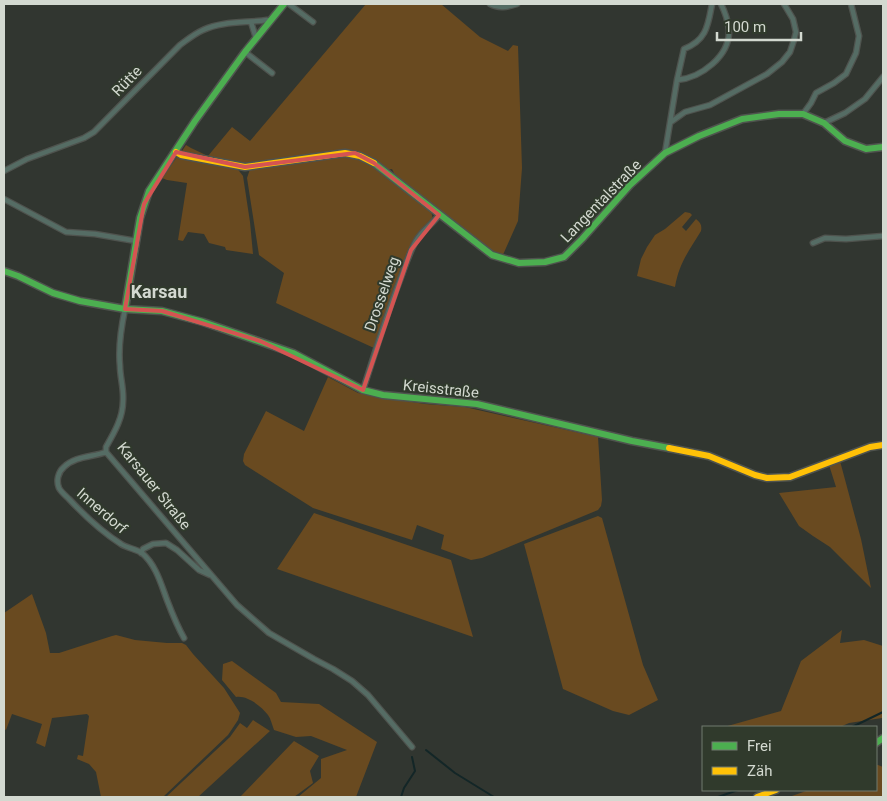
<svg xmlns="http://www.w3.org/2000/svg" width="887" height="801" viewBox="0 0 887 801" font-family="Roboto,sans-serif">
  <style>
    .green { fill: #694a20 }
    .lines { fill: none; stroke-linecap: round; stroke-linejoin: round }
    .stream { stroke: #132627; stroke-width: 2 }
    .street-casing { stroke: #4f534e; stroke-width: 7 }
    .fast-casing { stroke: #4f534e; stroke-width: 9 }
    .slow-casing { stroke: #4f534e; stroke-width: 9 }
    .street { stroke: #556c64; stroke-width: 4.5 }
    .fast { stroke: #4caf50; stroke-width: 6 }
    .slow { stroke: #ffc107; stroke-width: 6 }
    .marked { fill: none; stroke: #d55452; stroke-width: 4; stroke-linejoin: round }
    .labels { text-anchor: middle; stroke-width: 4; stroke-linejoin: round; paint-order: stroke }
    .street-label { font-size: 15px; fill: #d3d9d0; stroke: #303a2c }
    .quarter-label { font-size: 18px; font-weight: bold; fill: #d3d9d0; stroke: #303a2c }
  </style>
  <rect width="100%" height="100%" fill="#313630"/>
  <path class="green" d="M366,4H441L480,37L508,51L513,45L518,46L522,168L518,221L502,257L492,253L396,177L392,169L387,170L360,153L248,165L183,153L182,151L186,145L191,148L208,156L232,127L250,141Z
    M348,155L368,161L431,210L433,220L414,239L402,265L374,348L276,303L284,273L259,255L247,178L250,169Z
    M177,157H180L236,167L243,176L250,222L253,254L226,250L225,247L209,243L204,234L188,232L183,241L178,240L187,183L167,180L162,178Z
    M685,212L690,213L692,215L682,227L686,231L696,219C701,223 702,226 701,231C689,251 679,263 675,287L637,276L641,259L647,247L655,235L665,229Z
    M328,377L358,393L380,397L425,404L465,407L598,437L602,500L601,506L598,510L482,558L471,560L441,549L444,535L417,525L412,540L313,508L245,465L243,461L244,454L266,411L304,431Z
    M840,461L861,539L871,588L830,547L813,536L799,526L779,493L836,487L829,465Z
    M314,513L451,560L473,637L277,569Z
    M598,516L602,518L643,665L658,700L629,715L613,711L563,689L524,544Z
    M32,594L46,633L50,653H59L112,636L116,635L135,640L167,643H182L186,645L193,654L224,688L240,713L238,720L228,735L163,797H101L96,772L89,764L77,759L78,755L83,756L89,716L87,714L52,718L45,747L36,743L42,724L12,714L6,730L4,729V613Z
    M842,630L840,643L864,640L883,646V716L882,718L849,723L840,727H724L781,711L801,661Z
    M232,661L276,693L281,702L319,704L377,742L356,797H298L321,778V759L347,750L311,736L296,737L274,730C272,725 271,719 268,715C261,706 247,695 236,697L222,680L223,664Z
    M253,720L270,731L198,797H166L230,737L240,723L247,728Z
    M294,741L319,756L310,771L313,783L294,797H240Z
    M876,765H878L883,767V797H789L809,790H876Z"/>
  <g class="lines">
    <path class="stream" d="M852,727L883,712
      M426,750L455,773L494,797
      M401,797L404,788L415,771L412,757
      M718,797L738,790"/>
    <defs>
      <path id="street" d="M289,4L313,22
        M490,4C499,9 507,7 517,4
        M251,22L256,38
        M245,52L272,73
        M677,80C701,78 730,56 729,30C728,21 725,12 721,4
        M803,114L811,103L816,93L834,83L846,74L856,53L859,36L851,4
        M671,122L685,112L710,105L767,74L782,62L790,52L794,40L796,32L793,19L784,4
        M824,123L845,113L865,99L883,77
        M665,153L677,80L684,49C707,40 708,25 712,4
        M4,171L27,159L84,138L94,132L180,45C187,40 194,34 203,30C222,21 246,23 267,20L269,21
        M4,199L66,232L95,234L136,241
        M813,243L825,238L846,239L883,236
        M125,309C121,328 118,347 120,366C120,377 124,389 123,401C123,418 114,433 106,447V452L237,605L269,633L314,659L333,669L352,681L368,695L412,747
        M363,390C375,353 386,316 400,280C405,267 409,253 416,241C422,230 433,224 439,215
        M106,452C93,457 75,456 64,467C58,472 56,481 59,488C61,492 66,496 69,499C84,515 102,532 121,544C127,548 136,549 142,553C156,565 161,584 167,600C172,613 177,626 184,638
        M141,553L143,549L153,544L166,543L177,550L199,570L210,575"/>
      <path id="fast" d="M374,163L492,255L519,263L545,262L564,257L582,239L630,185L665,153L699,136L742,119L779,114H803L824,123L845,141L866,149L883,147
        M4,271L18,276L53,293L80,301L125,309L162,311L203,322L293,353L363,390L383,395L477,404L632,441L669,448
        M125,309L140,218L149,191L195,121L245,52L284,4
        M876,743L883,738"/>
      <path id="slow" d="M176,152L181,155L245,167L345,153L360,156L374,163
        M669,448L709,456L755,475L767,478L790,477L870,447L883,445
        M757,797L776,790"/>
    </defs>
    <use href="#street" class="street-casing"/>
    <use href="#fast" class="fast-casing"/>
    <use href="#slow" class="slow-casing"/>
    <use href="#street" class="street"/>
    <use href="#fast" class="fast"/>
    <use href="#slow" class="slow"/>
  </g>
  <path class="marked" d="M176,152L245,167L355,153L374,163L439,215L411,250L363,390L260,341L162,311L125,309L144,204Z"/>
  <g class="labels">
    <g class="street-label">
      <text transform="translate(127 81) rotate(-46)" y="5">Rütte</text>
      <text transform="translate(601 201) rotate(-46)" y="5">Langentalstraße</text>
      <text transform="translate(382 294) rotate(-71)" y="5">Drosselweg</text>
      <text transform="translate(441 389) rotate(6)" y="5">Kreisstraße</text>
      <text transform="translate(154 486) rotate(51)" y="5">Karsauer Straße</text>
      <text transform="translate(102 511) rotate(41)" y="5">Innerdorf</text>
    </g>
    <g class="quarter-label">
      <text x="159" y="298">Karsau</text>
    </g>
  </g>
  <rect width="887" height="801" fill="none" stroke="#d3d9d0" stroke-width="10"/>
  <rect x="702" y="726" width="175" height="65" fill="#303a2c" stroke="#717a6e"/>
  <rect x="712" y="742" width="25" height="8" fill="#4caf50" stroke="#717a6e"/>
  <text x="747" y="751" font-size="15" fill="#d3d9d0">Frei</text>
  <rect x="712" y="767" width="25" height="8" fill="#ffc107" stroke="#717a6e"/>
  <text x="747" y="776" font-size="15" fill="#d3d9d0">Zäh</text>
  <path d="M717 32v8h84v-8" fill="none" stroke="#d3d9d0" stroke-width="2.5"/>
  <text x="724" y="32" font-size="15" fill="#d3d9d0" stroke="#303a2c" stroke-width="4" paint-order="stroke">100 m</text>
</svg>
